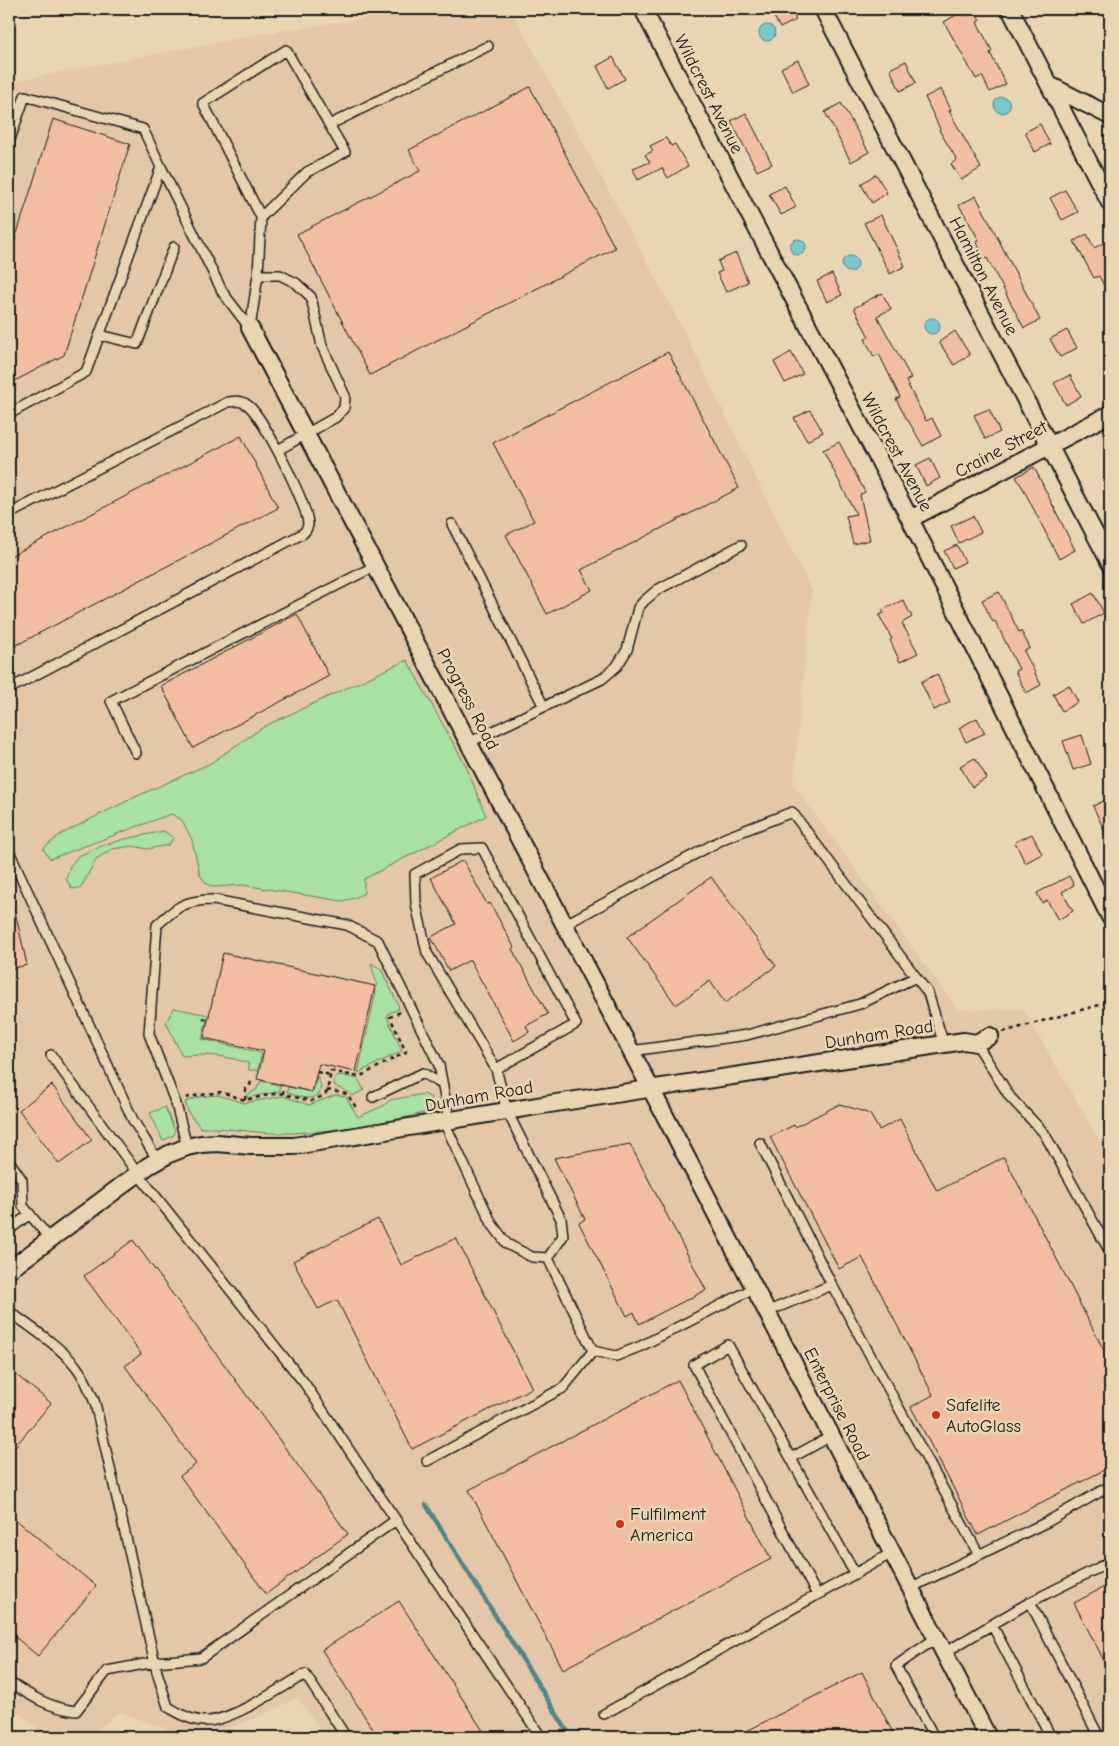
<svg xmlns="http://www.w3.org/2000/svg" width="1119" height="1746" viewBox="0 0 1119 1746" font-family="'Comic Neue',sans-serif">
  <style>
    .built { fill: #e3c7a8 }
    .green { fill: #a9e0a3; stroke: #627e60 }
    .water { fill: #78c9cf; stroke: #538487 }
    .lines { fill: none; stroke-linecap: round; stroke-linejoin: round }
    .stream { stroke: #538487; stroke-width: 4.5 }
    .building { fill: #f1bea4; stroke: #1c1c1c }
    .service-casing { stroke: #1c1c1c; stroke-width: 12 }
    .minor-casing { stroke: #1c1c1c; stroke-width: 20 }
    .path { stroke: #1c1c1c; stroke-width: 2.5; stroke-dasharray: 4 4; stroke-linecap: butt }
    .service { stroke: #e9d5b3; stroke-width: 9 }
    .minor { stroke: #e9d5b3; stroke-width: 16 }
    .poi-dot { fill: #c8321e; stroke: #e9d5b3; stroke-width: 2 }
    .labels { text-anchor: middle; stroke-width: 5; stroke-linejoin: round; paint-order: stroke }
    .street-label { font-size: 18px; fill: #1c1c1c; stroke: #e9d5b3 }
    .poi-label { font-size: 18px; fill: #1c1c1c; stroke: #e9d5b3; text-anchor: start }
  </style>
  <rect width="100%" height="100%" fill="#e9d5b3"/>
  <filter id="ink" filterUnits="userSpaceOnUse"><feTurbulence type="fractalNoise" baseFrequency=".02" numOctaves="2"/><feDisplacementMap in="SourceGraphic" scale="10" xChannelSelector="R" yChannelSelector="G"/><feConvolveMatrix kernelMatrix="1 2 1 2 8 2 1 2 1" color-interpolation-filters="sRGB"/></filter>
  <g filter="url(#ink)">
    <path class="built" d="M426,9H511L685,333L812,591L793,784L958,1010L1023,1009L1110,1159V1737H325L298,1698L213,1737H190L119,1712L90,1737H48L9,1705V82L266,33Z"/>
    <path class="green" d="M407,660L466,766L486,816L364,879V893L355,898L342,901L243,885L214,887L207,884L200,875L192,840L182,820L171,814L50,859L43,849L61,834L135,797L209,764L265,726Z
      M164,831L173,838L169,845L147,849L132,846L112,849L96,859L83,884L79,888L72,889L66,879L70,866L78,856L104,845L125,839Z
      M371,963L381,969L398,1004L399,1009L389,1013L387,1017L402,1051L358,1073L377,986Z
      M174,1008L208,1015L202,1039L262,1053L258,1070H249L248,1063C222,1055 209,1054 182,1056L166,1022Z
      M341,1075L358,1079L364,1090L352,1096C347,1089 341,1090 334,1085V1080L336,1076Z
      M317,1076L321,1086L319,1095C307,1101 299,1097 287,1092L288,1087L313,1092Z
      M261,1081L280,1085V1091L247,1098V1095L256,1090Z
      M424,1094L431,1098L428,1112C386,1123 337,1131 292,1133C262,1135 231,1127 201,1128L189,1114L185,1102L198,1097L217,1095L245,1103L283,1096L309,1105L336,1095L346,1097L358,1117L385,1105L390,1100Z
      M165,1107L175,1131L174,1135L163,1141L150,1113Z"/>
    <path class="water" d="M759 33a8 8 0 1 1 16 0a8 8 0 1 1-16 0Z
      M994 105a8 8 0 1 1 16 0a8 8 0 1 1-16 0Z
      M790 247a8 8 0 1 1 16 0a8 8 0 1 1-16 0Z
      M842 264a8 8 0 1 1 16 0a8 8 0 1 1-16 0Z
      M924 326a8 8 0 1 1 16 0a8 8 0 1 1-16 0Z"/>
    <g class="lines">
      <path class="stream" d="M426,1505L571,1737"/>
    </g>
    <path class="building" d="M770,9H790L796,20L780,28Z
      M953,9H974L980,20L977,22L992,51L990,53L1006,84L990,92L982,76L976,79L944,22L956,15Z
      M613,57L625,79L608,88L597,66Z
      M798,60L809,84L793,92L781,68Z
      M906,61L916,83L900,91L890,69Z
      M530,87L615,248L370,375L297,234L420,171L409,150Z
      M941,89L951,110L949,111L981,168L961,180L951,164L957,160L939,130L940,129L925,97Z
      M841,103L869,152L851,162L825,112Z
      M746,113L772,164L757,171L731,121Z
      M53,119L130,144L64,355L9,384V259Z
      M1040,124L1050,144L1035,152L1025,132Z
      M666,138L671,146L675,144L688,166L668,178L662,168L638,180L633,169L650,162L645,155L653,151L650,146Z
      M876,174L887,193L872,203L861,184Z
      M785,186L796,207L781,215L769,194Z
      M1065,190L1078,212L1062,220L1050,198Z
      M976,196L1040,320L1024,328L987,258L985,259L976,241L979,240L959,205Z
      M881,215L905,266L890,274L864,223Z
      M1087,234L1094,248L1105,242L1110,251V297L1099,276L1094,278L1074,241Z
      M736,253L748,282L726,292L717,273L722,271L718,261Z
      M832,274L842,295L827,302L817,281Z
      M882,293L891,309L877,316L911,378L906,381L926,421L932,418L941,436L923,446L908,420H907L896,399L900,397L879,354L874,357L865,339L869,337L854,308Z
      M1067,330L1077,348L1060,357L1050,339Z
      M955,331L970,355L954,365L939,342Z
      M668,352L739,488L581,570L592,590L547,614L506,535L534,521L493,443Z
      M791,352L803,374L785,383L774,362Z
      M1070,375L1081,396L1066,405L1054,383Z
      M989,409L1000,432L985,439L974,415Z
      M810,410L823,432L807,441L794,418Z
      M241,436L278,508L9,649V557Z
      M839,442L865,492L860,495L870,540L853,544L846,516L856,514L823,450Z
      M930,458L940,478L926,486L916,465Z
      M1034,467L1075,550L1059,559L1024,490L1016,477Z
      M973,516L981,532L959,543L951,526Z
      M957,545L965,562L953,568L944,551Z
      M999,592L1019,632L1021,631L1030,648L1024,651L1041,685L1026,693L1015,671L1019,669L995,621L993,622L982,600Z
      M1093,593L1104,613L1084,624L1073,604Z
      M903,600L912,617L902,623L918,653L900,662L890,640L892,639L879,615L884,613L882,610Z
      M297,614L329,676L193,748L161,686Z
      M937,674L950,702L934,710L921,682Z
      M1069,685L1078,702L1062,711L1053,694Z
      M977,718L985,733L966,742L959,728Z
      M1082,735L1091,764L1073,770L1063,741Z
      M975,758L987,778L972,787L960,766Z
      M1110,798V843L1093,806Z
      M1032,834L1042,854L1025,863L1015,842Z
      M463,860L487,904L490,903L514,947L512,949L548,1014L526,1026L529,1032L514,1041L470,960L449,971L431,937L456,924L431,878Z
      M1069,876L1074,885L1062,892L1073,911L1058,920L1047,900L1042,903L1037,893Z
      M711,877L776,966L725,1003L710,981L676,1005L627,937Z
      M14,907L27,965L9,969V908Z
      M223,953L375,986L356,1072L319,1064L312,1092L257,1079L264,1051L204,1038Z
      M52,1085L92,1140L59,1164L19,1110Z
      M840,1104L870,1114L879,1130L900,1119L937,1191L1004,1157L1110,1362V1467L978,1535L911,1407L933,1395L862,1257L839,1269L770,1137L794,1125L795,1127Z
      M630,1144L706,1290L639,1324L634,1312L627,1316L579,1223L585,1219L554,1158Z
      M378,1219L401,1265L456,1238L532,1388L412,1449L337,1300L318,1309L293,1261Z
      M133,1240L348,1534L266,1594L180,1476L196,1464L125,1366L141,1354L84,1276Z
      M9,1369L51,1403L9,1454Z
      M678,1380L771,1559L563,1669L469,1490Z
      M9,1514L96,1586L38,1656L9,1632Z
      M1110,1584V1672L1074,1603Z
      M399,1601L487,1737H378L322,1650Z
      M862,1672L895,1737H735Z"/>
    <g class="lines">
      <defs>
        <path id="service" d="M329,125L488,46
          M9,142L25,96L143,129L161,167
          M258,275H280L296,283L311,297L322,346L345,396L344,408L336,417L278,450
          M250,328L258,275L261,217L307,172L345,152L286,50L203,103L261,217
          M100,335L137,344L174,247
          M9,414L86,372L161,167L223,293L250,328
          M9,514L228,402C237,401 243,400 250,407C264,420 309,507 308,525C307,529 305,532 302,534L9,689
          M452,524L544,707
          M468,743L602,679L617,666L627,650L638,608L644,601L657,590L741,545
          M136,753L111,701L375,566
          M9,851L133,1120L158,1161
          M564,925L725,838L792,812L928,993L944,1045
          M976,1043L1010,1097L1044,1133L1110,1252
          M631,1051L747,1035L860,1004L916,977
          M51,1055L138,1174L305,1384L541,1737
          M496,1069L427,953L416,904L415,874L461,849L482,848L576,1024L496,1069L507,1111L561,1219L563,1236L548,1258
          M373,1097L423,1073L443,1085
          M444,1122L492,1224L507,1244L532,1257L548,1258
          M760,1143L832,1285
          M187,1147L176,1104L149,1034L157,925C178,906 185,900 214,900L347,925L378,941L439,1065L449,1120
          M9,1161L22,1180L23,1206L50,1239
          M9,1230L30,1214
          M548,1258L593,1351L616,1356L641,1346L754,1288
          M9,1311C31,1328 57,1344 75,1365C84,1376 90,1390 95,1403L157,1672L168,1707C179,1713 191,1721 204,1721C229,1723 282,1687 305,1674L346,1737
          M766,1312L832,1285L979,1555
          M791,1458L831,1436
          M427,1461L563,1388L593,1351
          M910,1588L1047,1522L1110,1486
          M817,1595L694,1365L728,1345L855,1574
          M992,1625L1051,1737
          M944,1653L1030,1602
          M9,1682C31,1696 49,1708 76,1711L107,1671L155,1662L201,1658L396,1520
          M604,1714L892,1553
          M934,1737L896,1666L936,1638
          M1099,1737L1030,1602L1110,1562"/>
        <path id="minor" d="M643,9L746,208L910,519L1110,917
          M823,9L1110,563
          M1010,9L1110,203
          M1049,85L1110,116
          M250,328L651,1089L988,1737
          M910,519L1110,414
          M9,1270L148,1166L169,1154L187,1147L201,1144L217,1143L251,1146H294L543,1105L964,1041L976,1043L990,1036"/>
      </defs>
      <use href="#service" class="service-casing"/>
      <use href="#minor" class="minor-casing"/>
      <path class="path" d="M203,1018L208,1020
        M1003,1032L1110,1002
        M317,1072L330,1075
        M327,1090L347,1094L358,1110
        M283,1094L284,1085
        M186,1098L194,1096L221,1092L245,1100L279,1093L311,1101L323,1096L327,1092L331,1071L359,1077L406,1052L390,1017L400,1012
        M245,1100L246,1089L250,1085L252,1079"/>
      <use href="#service" class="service"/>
      <use href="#minor" class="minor"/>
    </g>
  </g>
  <g class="poi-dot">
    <circle cx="936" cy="1415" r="5"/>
    <circle cx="620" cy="1524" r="5"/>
  </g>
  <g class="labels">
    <g class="street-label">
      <text transform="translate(709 94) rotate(63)" y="6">Wildcrest Avenue</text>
      <text transform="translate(984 276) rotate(63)" y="6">Hamilton Avenue</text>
      <text transform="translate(1001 449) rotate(-28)" y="6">Craine Street</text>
      <text transform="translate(897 452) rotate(62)" y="6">Wildcrest Avenue</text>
      <text transform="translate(468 699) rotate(62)" y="6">Progress Road</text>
      <text transform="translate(879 1034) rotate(-9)" y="6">Dunham Road</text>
      <text transform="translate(479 1096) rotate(-10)" y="6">Dunham Road</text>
      <text transform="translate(837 1404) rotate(63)" y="6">Enterprise Road</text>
    </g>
    <g class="poi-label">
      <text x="946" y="1411">Safelite<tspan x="946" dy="21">AutoGlass</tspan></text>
      <text x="630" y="1520">Fulfilment<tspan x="630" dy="21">America</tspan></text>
    </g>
  </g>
  <rect width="1119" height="1746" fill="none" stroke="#e9d5b3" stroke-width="30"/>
  <rect x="15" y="15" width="1089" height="1716" fill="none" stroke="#1c1c1c" stroke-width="2" filter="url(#ink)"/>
</svg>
